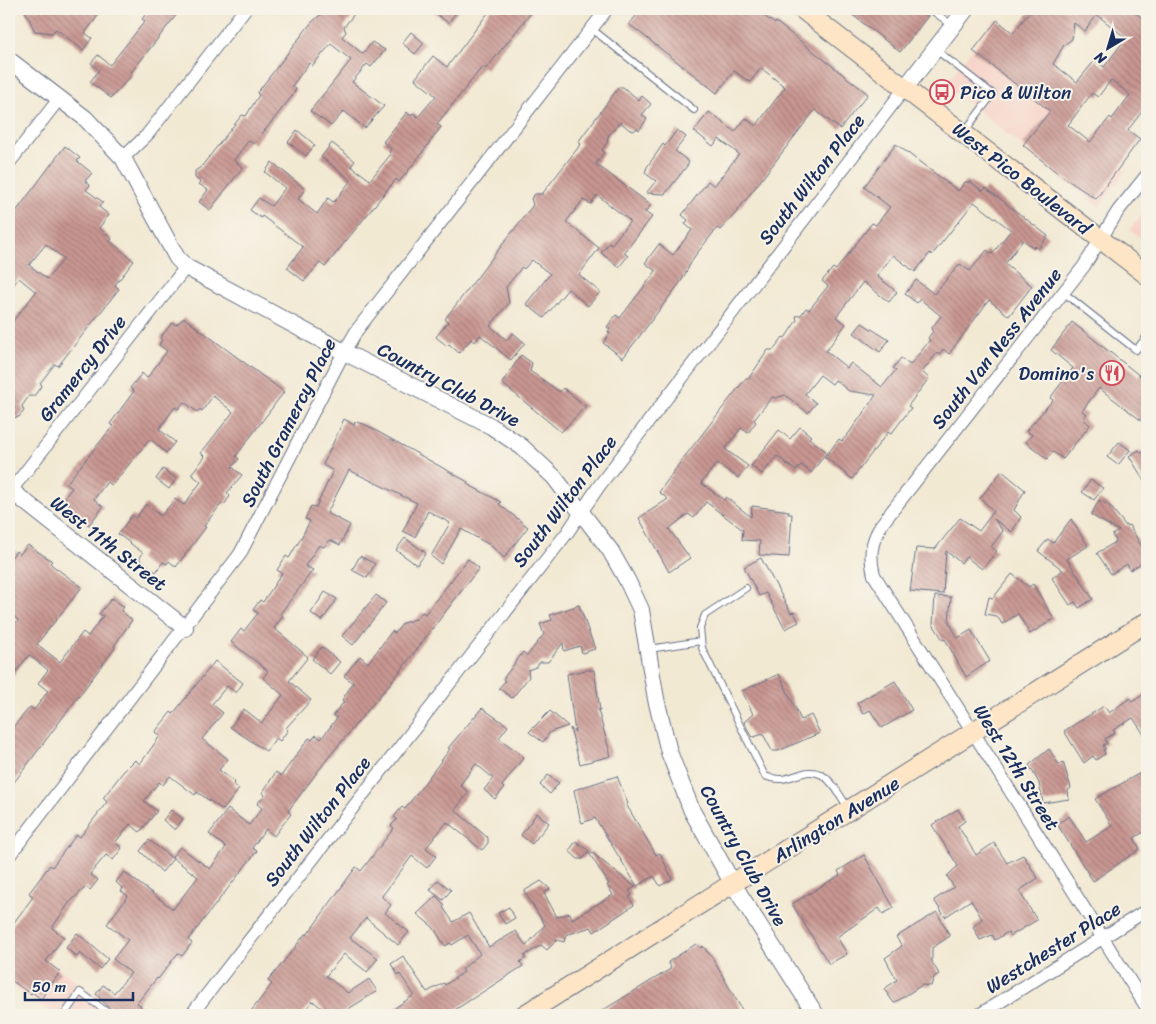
<svg xmlns="http://www.w3.org/2000/svg" width="1156" height="1024" viewBox="0 0 1156 1024" font-family="Sriracha,sans-serif">
  <style>
    .built { fill: #f7d1c6 }
    .building { fill: url(#building-back-hatch); fill-rule: evenodd }
    .lines { fill: none; stroke-linecap: round; stroke-linejoin: round }
    .service-casing { stroke: #667087; stroke-width: 8 }
    .minor-casing { stroke: #667087; stroke-width: 14 }
    .tertiary-casing { stroke: #667087; stroke-width: 18 }
    .secondary-casing { stroke: #667087; stroke-width: 21 }
    .service { stroke: #fff; stroke-width: 6 }
    .minor { stroke: #fff; stroke-width: 12 }
    .tertiary { stroke: #fff; stroke-width: 16 }
    .secondary { stroke: #fde5c5; stroke-width: 19 }
    .labels { text-anchor: middle; stroke-width: 4; stroke-linejoin: round; paint-order: stroke }
    .poi-label { font-size: 19px; fill: #1b2f5e; stroke: #f7f3e8; text-anchor: start }
    .street-label { font-size: 19px; fill: #1b2f5e; stroke: #f7f3e8 }
  </style>
  <defs>
    <pattern id="building-back-hatch" width="6" height="6" patternUnits="userSpaceOnUse" patternTransform="scale(1.25)"><rect width="6" height="6" fill="#c99691"/><path d="M-1 5l2 2M0 0l6 6M5-1l2 2" fill="none" stroke="#a27b7a"/></pattern>
  </defs>
  <rect width="100%" height="100%" fill="#f7f3e8"/>
  <filter id="ink" filterUnits="userSpaceOnUse"><feTurbulence type="fractalNoise" baseFrequency=".02" numOctaves="2"/><feDisplacementMap in="SourceGraphic" scale="10" xChannelSelector="R" yChannelSelector="G"/><feConvolveMatrix kernelMatrix="1 2 1 2 8 2 1 2 1" color-interpolation-filters="sRGB"/></filter>
  <filter id="wash" filterUnits="userSpaceOnUse"><feTurbulence type="fractalNoise" baseFrequency=".0096" numOctaves="4" result="noise"/><feDisplacementMap in="SourceGraphic" scale="20" xChannelSelector="R" yChannelSelector="G"/><feGaussianBlur stdDeviation="1.12" result="paint"/><feColorMatrix in="noise" values="0 0 0 0 0 0 0 0 0 0 0 0 0 0 0 0 0 1.4 0 .05"/><feComposite in="paint" operator="in"/></filter>
  <g filter="url(#wash)">
    <rect width="100%" height="100%" fill="#f2e9d3"/>
    <path class="built" d="M995,19L1084,87L1059,119L1126,171L1099,207L952,90L950,78Z
      M1147,208V243L1130,230Z
      M9,931L120,1015H54L9,984Z"/>
    <g id="blocks">
      <path class="building" d="M24,9H103L85,33L92,38L83,50L56,29L52,33L35,31Z
        M150,9H181L130,74L132,75L111,98L90,82L99,70L91,63L98,55L110,65L145,21L142,19Z
        M327,9H358L344,27L346,32L342,37L363,54L372,42L385,50L371,67L367,64L352,82L384,106L365,128L344,111L331,126L310,111L351,60L331,44L312,66L309,63L292,86L296,89L293,95L254,144L249,140L234,160L243,167L210,210L199,202L208,190L199,184L201,182L195,178V171L201,167L242,115L246,116L259,95L257,93L311,23Z
        M430,9H459L448,23Z
        M491,9H534L486,69L483,66L437,124L441,127L416,161L399,182L396,179L325,267L320,263L304,281L295,274L287,268L303,247L262,216L261,218L250,210L259,198L271,206L285,188L265,172L272,162L305,189L298,199L317,214L328,198L333,202L335,201L351,180L321,157L332,143L355,161L351,166L370,180L391,154L389,152L391,149L383,142L407,112L411,116L413,113L418,117L436,96L415,79L433,56L447,67Z
        M642,9H755L775,24L776,22L868,94L840,129L815,110L734,215L720,230L717,228L694,257L682,280L623,358L603,343L610,333L608,332L610,329L607,327L616,315L620,318L656,271L645,263L659,244L673,255L692,230L685,224L688,220L682,215L708,181L714,186L739,154L719,139L713,146L694,131L709,112L735,132L746,118L756,126L785,87L761,68L750,82L734,71L717,93L629,24Z
        M845,9H918L928,16L900,52Z
        M1032,9H1131L1147,22V105L1128,130L1140,139L1096,199L1060,175L1023,145L1050,111L973,51L997,20L1013,33ZM1097,15L1126,38L1104,67L1095,60L1077,82L1053,64L1064,45L1072,39L1074,23L1085,31ZM1111,80L1130,95L1112,119L1110,117L1090,142L1068,125L1092,93L1098,97Z
        M411,32L424,43L415,54L402,43Z
        M619,87H623L639,100L642,96L651,104L642,115L647,119L639,130L637,128L634,131L630,130L620,122L608,136L607,143L602,150L604,152L596,164L651,205L645,212L652,217L624,253L628,256L619,267L601,253L609,243L611,245L630,221L597,195L591,204L583,200L566,222L599,248L579,275L600,292L588,306L568,289L544,318L526,304L550,274L532,260L524,269L522,267L506,287L509,303L490,326L507,340L513,333L525,343L511,360L480,335L475,342L471,339L459,353L449,344L447,346L436,337L448,322L445,319L533,205L531,198L535,194H542L581,144L578,142Z
        M297,130L315,145L306,156L288,142Z
        M677,130L686,137L675,151L689,162L687,166L665,194L646,193L656,181L645,173L647,167L663,144L665,146Z
        M896,144L958,191L965,182H971L983,191L986,188L1048,236L1038,249L1035,246L1034,248L1023,240L1005,264L1032,286L1009,316L989,300L949,354L943,349L939,355L937,353L922,372L929,378L908,406L911,408L891,434L888,432L852,479L825,457L839,439L842,441L849,433L876,395L849,391L835,380L832,384L820,375L805,394L816,403L808,413L785,395L776,398L772,397L754,420L756,422L748,433L741,428L725,449L748,466L738,478L717,463L701,483L724,500L726,497L751,517L752,506L789,511L788,514H792L789,557L759,555L760,541L742,540L743,530L706,502L694,518L688,514L669,529L690,558L669,572L639,518L668,499L659,492L682,460L746,378H749L768,350H773L783,337L785,338L797,320L796,316L801,315L806,308L809,310L828,286L822,281L833,268L836,270L872,223L876,225L890,207L864,187ZM974,202L1011,230L992,254L987,250L970,271L960,264L934,294L916,280L905,294L917,303L920,299L941,316L931,329L933,331L928,338L930,340L910,365L901,358L893,368L896,370L882,387L851,363L847,368L826,351L846,324L836,317L863,282L889,302L897,292L877,276L893,255L915,272L930,253L932,255Z
        M65,146L80,158L77,161L92,173L85,181L90,185L86,190L103,202L99,207L109,215L99,228L112,239L110,241L134,261L115,285L119,289L58,366L55,364L40,383L42,385L34,396H29L22,406L24,411L19,417L9,418V326L36,292L19,278L9,290V221ZM46,244L64,259L47,279L29,265Z
        M184,318L284,392L236,456L239,459L232,467L242,475L227,493L230,496L224,505L222,503L204,526L206,527L176,567L169,561L167,564L163,562L156,572L139,559L143,553L118,534L132,515L136,518L146,504L161,516L175,499L184,505L201,482L191,474L205,457L201,453L233,412L213,396L202,411L200,409L197,412L184,402L178,409L175,407L159,429L175,442L166,453L150,439L112,485L107,482L94,499L103,507L89,525L66,507L70,503L64,498L72,488L66,484L113,426L110,424L134,391L130,388L142,373L147,378L167,351L159,345L162,340L160,338L172,323L176,325Z
        M1072,322L1140,376L1147,366V425L1099,388L1082,411L1087,414L1083,419L1090,425L1063,459L1053,452L1047,459L1026,442L1032,435L1026,431L1053,400L1050,398L1073,368L1051,350Z
        M862,323L889,340L880,352L854,333Z
        M521,355L532,363L530,371L560,392L563,388L586,406L561,432L502,383Z
        M344,419L354,425L355,422L364,424L468,482L467,484L501,502L499,504L528,527L504,558L490,545L461,529L441,564L431,556L450,523L428,511L415,537L403,531L417,503L349,470L327,513L350,525L340,545L330,540L324,547L319,545L305,566L313,570L280,614L283,616L274,628L308,657L289,681L311,700L286,728L288,730L280,741L276,738L266,751L230,727L244,709L262,723L283,695L263,678L268,671L231,642L241,629L244,631L258,613L253,610L260,600L263,602L282,573L277,570L286,556L289,558L300,540L310,521L305,519L311,506L316,507L333,471L323,465Z
        M800,427L811,436L809,438L827,452L811,473L801,465L796,471L777,456L762,474L751,466L779,430L790,439Z
        M1119,442L1130,450L1118,465L1107,457Z
        M1139,450L1141,453L1143,452L1147,458V485L1129,456Z
        M163,469L176,479L169,489L156,479Z
        M1002,471L1025,490L1014,510L1021,517L1012,532L994,519L1003,531L991,547L997,551L982,569L966,557L961,563L946,551L943,594L910,591L916,548L935,549L960,518L979,531L994,511L980,498Z
        M1091,480L1103,488L1094,500L1082,492Z
        M1099,500L1110,506L1126,526L1129,525L1147,555V560L1130,570L1127,564L1111,574L1097,553L1114,543L1116,540L1112,535L1119,531L1091,515Z
        M1071,519L1088,546L1067,559L1093,599L1079,608L1075,602L1070,605L1052,578L1063,570L1038,551L1048,539L1053,543Z
        M405,538L426,553L417,565L396,550Z
        M28,545L52,561L50,563L53,566L82,587L37,644L60,662L83,632L88,636L103,616L99,614L112,598L124,607L121,611L132,620L114,646L115,648L9,789V732L30,707L34,710L48,691L38,683L48,670L29,655L9,681V632L18,620L9,612V561L16,551L20,554Z
        M360,556L375,564L367,578L352,570Z
        M761,558L791,613L794,612L799,622L785,629L766,593L759,596L744,567Z
        M468,559L479,568L397,675L328,758L288,811L291,814L274,836L266,829L252,848L257,851L191,936L188,940L192,943L182,956L178,953L158,979L157,978L137,1003L141,1006L134,1015H116L96,994L103,985L114,993L131,973L113,959L128,940L107,924L128,896L121,891L123,889L116,882L124,872L173,909L198,877L172,857L180,847L210,869L226,847L209,834L228,809L249,825L262,808L257,804L265,795L262,793L276,772L281,776L309,738L312,740L316,735L321,739L337,718L333,715L344,702L342,700L353,683L344,676L360,656L368,663L392,631L395,633L403,623L416,619L422,612L425,614Z
        M1012,574L1029,587L1033,584L1054,619L1030,634L1018,614L1002,624L997,616L985,614L989,597L993,598Z
        M325,592L337,599L322,621L311,613Z
        M376,595L386,603L353,645L342,636Z
        M935,596L951,597L949,622L958,638L971,630L990,661L966,677L945,639L943,640L933,624Z
        M579,605L595,649L582,653L580,646L564,651L563,643L548,662H540L536,667L528,670L529,677L512,698L499,688L505,681L503,679L523,652L527,656L544,634L540,624L552,620L550,615Z
        M322,647L340,662L330,674L312,659Z
        M215,661L243,683L236,693L227,686L212,704L223,713L202,739L228,759L219,770L235,782L233,784L239,789L223,810L197,792L195,795L170,776L163,785L159,782L144,801L157,811L140,832L130,824L115,843L122,848L113,860L106,855L90,874L98,880L90,890L86,887L69,903L52,928L64,937L46,961L60,972L41,999L32,992L31,994L9,979V929L33,897L29,893L50,865L52,867L76,835L80,837L107,802L103,798L123,772L135,760L140,764L160,736L155,732L171,712L173,714Z
        M587,670H594L600,710H598L611,756L580,764L570,728L575,732L567,674Z
        M779,674L801,720L811,715L820,733L778,751H772L763,734L754,737L751,736L744,722L753,714L742,691Z
        M895,681L912,710L882,728L870,710L863,714L857,703Z
        M1147,692V739L1133,718L1113,730L1115,733L1105,739L1107,743L1103,745L1105,749L1103,750L1105,754L1096,760L1093,756L1084,763L1064,731L1104,706L1109,713L1130,698L1132,702Z
        M482,708L508,726L499,738L524,757L502,786L504,788L495,799L484,790L493,778L476,764L460,785L469,792L455,810L488,838V843L482,850L447,822L426,848L436,856L427,868L412,856L382,896V897L391,905L385,913L409,932L398,945L366,918L350,938L378,958L367,972L344,954L326,976L348,993L369,979L377,991L339,1015H330L313,1001L301,1015H248L272,984L268,981L289,955L305,934L307,935L356,867L361,871L394,828L391,826L397,819L394,817L402,807L405,809L450,749L448,748Z
        M550,711L568,726L550,732L543,742L529,732Z
        M1049,749L1059,765L1063,762L1071,788L1068,790L1069,799L1043,803L1039,783L1029,765Z
        M1147,769V830L1134,838L1140,849L1093,881L1057,824L1069,816L1086,842L1112,826L1095,799Z
        M548,775L559,783L550,794L540,785Z
        M617,776L628,804H626L656,855L660,853L672,879L660,886L654,876L637,886L595,818L582,823L580,818L574,790Z
        M958,809L965,821L958,826L976,855L994,843L1007,863L1023,855L1038,878L1019,891L1037,920L1010,936L1008,932L995,940L992,935L980,940L973,927L982,919L971,900L945,917L934,900L954,887L947,876L958,866L932,825Z
        M171,810L183,819L175,830L163,820Z
        M537,813L549,823L532,844L521,835Z
        M149,840L173,859L162,872L140,851Z
        M576,841L589,851L583,859H578L569,851Z
        M591,852L635,887L629,891L632,895L629,897L634,905L594,932L591,927L566,935L564,942L557,940L547,950L541,945L524,956L526,958L520,962L523,966L447,1015H400L395,1008L414,995L400,974L398,975L391,964L403,956L427,992L444,983L445,985L464,972L462,969L480,954L468,935L452,945L450,943L445,946L433,927L417,914L436,896L445,905L443,907L453,922L469,913L489,947L516,931L526,946L545,925L524,891L536,884L541,881L550,889L544,893L557,917L570,913L572,919L613,895L607,885L609,884L589,853Z
        M864,855L894,908L883,914L879,908L837,937L847,954L829,964L792,904L840,875L838,871Z
        M438,880L451,890L443,900L430,890Z
        M509,907L515,918L505,924L498,913Z
        M937,912L950,936L932,948V962L939,974L934,977L931,986L922,985L894,1003L884,989L897,980L885,958L902,946L896,937Z
        M77,933L108,959L100,969L80,953L77,957L66,948Z
        M696,944L701,948L703,946L713,959L745,1015H706L703,1010L692,1015H595L669,970L671,967L668,962Z"/>
    </g>
  </g>
  <g filter="url(#ink)">
    <use href="#blocks" fill-opacity="0" stroke="#667087" stroke-width="1"/>
    <g class="lines">
      <defs>
        <path id="service" d="M930,9L952,25
          M592,29L694,110
          M936,50L993,94L964,132
          M1063,292L1136,350L1147,336
          M746,588L705,615L700,628L702,648L765,776C790,787 803,764 822,775C834,782 841,798 849,809
          M649,649L701,641
          M64,1015L80,992L111,1015"/>
        <path id="minor" d="M123,158L147,135L245,9
          M9,163L59,99
          M1147,175L1118,211L1084,266L881,525C871,543 869,555 874,575L1147,1008
          M9,493L186,267
          M9,856L240,554L344,352L357,330L607,9
          M191,1015L567,533L599,486L905,88
          M979,1015L1147,910"/>
        <path id="tertiary" d="M9,60L85,118L123,158L177,258L186,267L344,352L491,426L522,447L554,477L610,550L627,580L641,610L656,699L669,752L692,811L733,884L816,1015
          M905,88L966,9
          M9,489L185,628"/>
        <path id="secondary" d="M802,9L1147,275
          M524,1015L1147,622"/>
      </defs>
      <use href="#service" class="service-casing"/>
      <use href="#minor" class="minor-casing"/>
      <use href="#tertiary" class="tertiary-casing"/>
      <use href="#secondary" class="secondary-casing"/>
      <use href="#service" class="service"/>
      <use href="#minor" class="minor"/>
      <use href="#tertiary" class="tertiary"/>
      <use href="#secondary" class="secondary"/>
    </g>
  </g>
  <defs>
    <symbol id="bus-ring" viewBox="-11 -11 22 22"><circle r="9.5" fill="#f7f3e8" stroke="#d1495b" stroke-width="1.5"/><path d="M-5-6H5V4H4V6H2V4H-2V6H-4V4H-5ZM-3.5-4V0h7V-4ZM-3.5 1.2v1.5H-2V1.2ZM2 1.2v1.5H3.5V1.2Z" fill="#d1495b"/></symbol>
    <symbol id="restaurant-ring" viewBox="-11 -11 22 22"><circle r="9.5" fill="#f7f3e8" stroke="#d1495b" stroke-width="1.5"/><path d="M-5-6h1v4h1v-4h1v4h1v-4h1v5L-1.5 .5V6h-2V.5L-5-1ZM5-6V6H3V1.5H1.5Q1.5-4 5-6Z" fill="#d1495b"/></symbol>
  </defs>
  <g fill-rule="evenodd">
    <use href="#bus-ring" x="928" y="78" width="28" height="28"/>
    <use href="#restaurant-ring" x="1098" y="359" width="28" height="28"/>
  </g>
  <g class="labels">
    <g class="poi-label">
      <text x="960" y="99">Pico &amp; Wilton</text>
      <text x="1094" y="380" text-anchor="end">Domino's</text>
    </g>
    <g class="street-label">
      <text transform="translate(1022 178) rotate(38)" y="7">West Pico Boulevard</text>
      <text transform="translate(811 179) rotate(-52)" y="7">South Wilton Place</text>
      <text transform="translate(996 348) rotate(-52)" y="7">South Van Ness Avenue</text>
      <text transform="translate(82 368) rotate(-52)" y="7">Gramercy Drive</text>
      <text transform="translate(449 384) rotate(28)" y="7">Country Club Drive</text>
      <text transform="translate(288 422) rotate(-63)" y="7">South Gramercy Place</text>
      <text transform="translate(564 501) rotate(-53)" y="7">South Wilton Place</text>
      <text transform="translate(109 543) rotate(38)" y="7">West 11th Street</text>
      <text transform="translate(1017 767) rotate(58)" y="7">West 12th Street</text>
      <text transform="translate(836 819) rotate(-32)" y="7">Arlington Avenue</text>
      <text transform="translate(317 821) rotate(-52)" y="7">South Wilton Place</text>
      <text transform="translate(744 855) rotate(61)" y="7">Country Club Drive</text>
      <text transform="translate(1053 947) rotate(-32)" y="7">Westchester Place</text>
    </g>
  </g>
  <rect width="1156" height="1024" fill="none" stroke="#f7f3e8" stroke-width="30"/>
  <g transform="translate(1108 48) rotate(218)" stroke="#f7f3e8" stroke-width="4" paint-order="stroke">
  <path d="M0-4L9 19L0 12L-9 19Z" fill="#1b2f5e"/>
  <text y="-8" font-size="14" font-weight="bold" text-anchor="middle" fill="#1b2f5e">N</text>
  </g>
  <path d="M25 992v8h108v-8" fill="none" stroke="#1b2f5e" stroke-width="2.5"/>
  <text x="32" y="992" font-size="15" fill="#1b2f5e" stroke="#f7f3e8" stroke-width="4" paint-order="stroke">50 m</text>
</svg>
